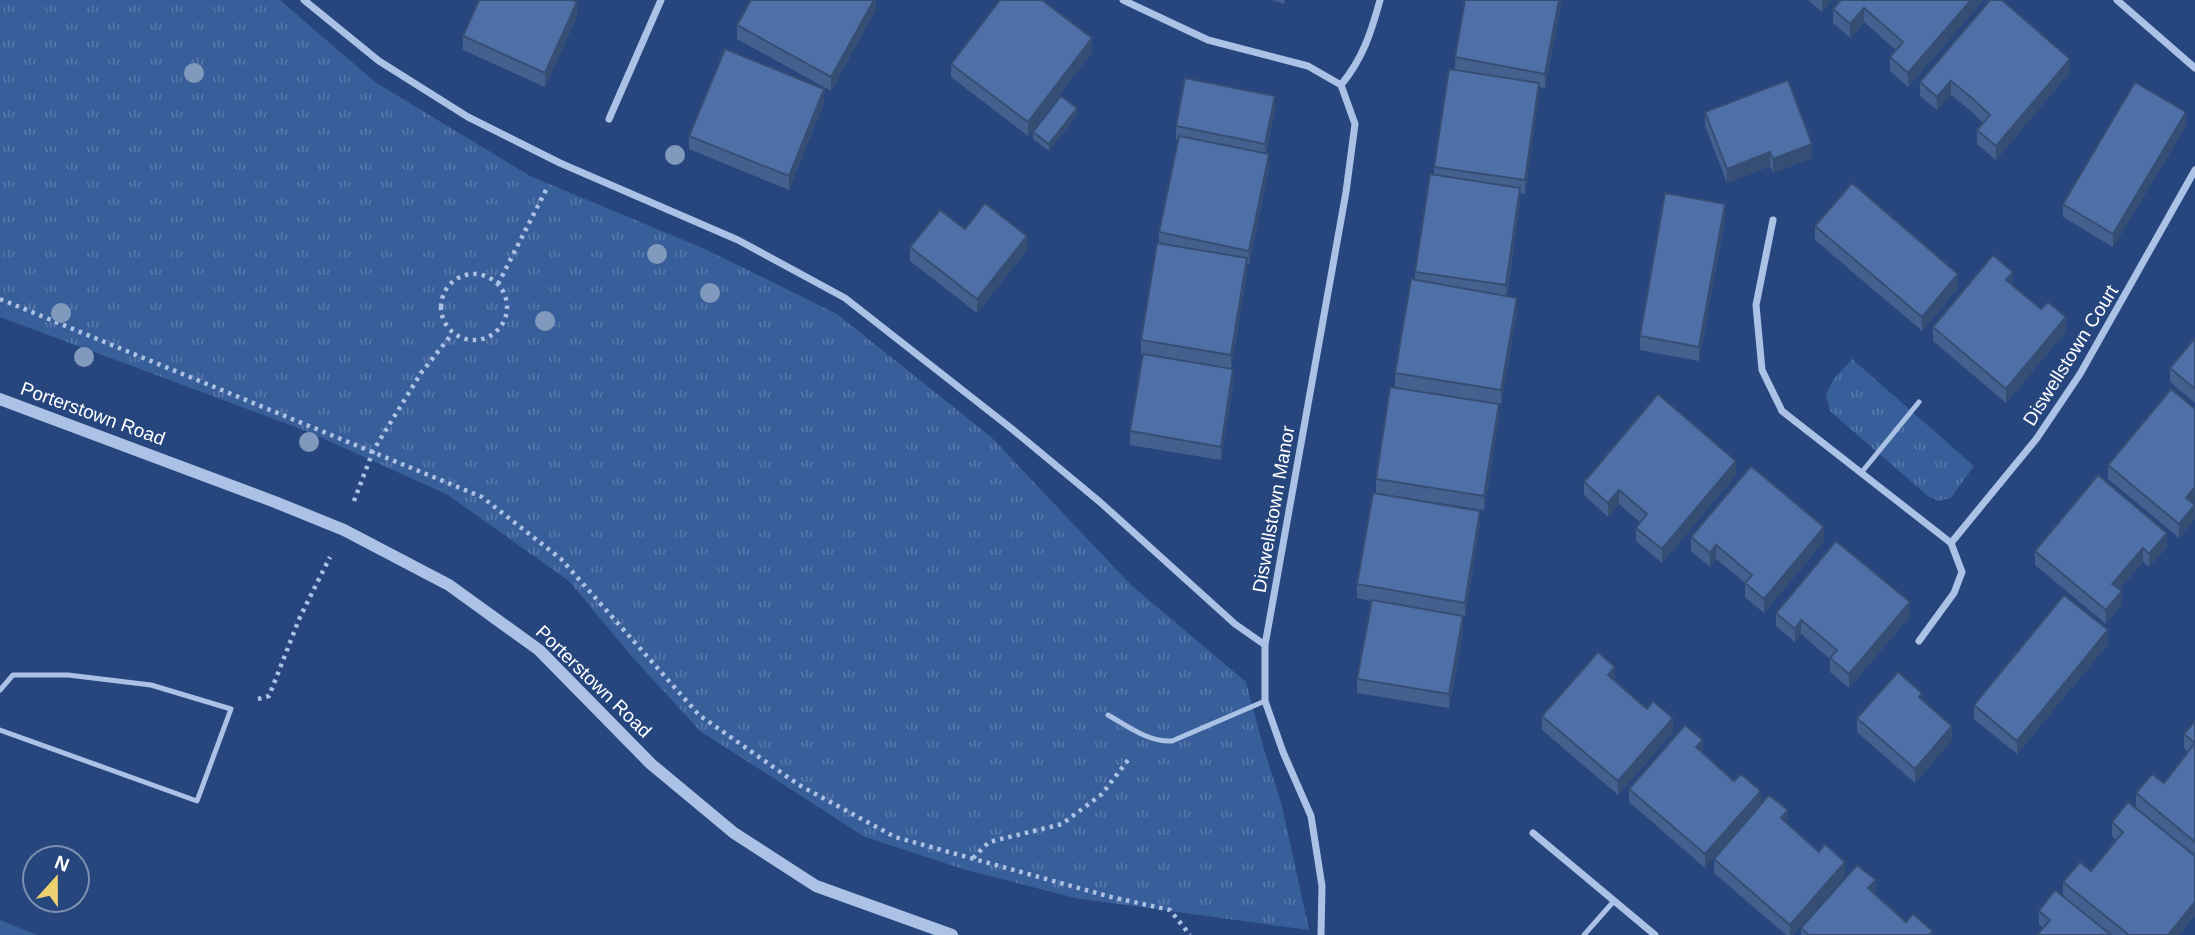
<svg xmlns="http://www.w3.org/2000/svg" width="2195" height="935" viewBox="0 0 2195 935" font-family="Arial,sans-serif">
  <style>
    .grass { fill: url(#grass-tufts) }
    .pitch { fill: #395f9b }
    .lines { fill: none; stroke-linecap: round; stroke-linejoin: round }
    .path { stroke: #abc1e5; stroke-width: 4.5; stroke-dasharray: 3.5 5; stroke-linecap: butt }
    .service { stroke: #abc1e5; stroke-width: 5 }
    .minor { stroke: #abc1e5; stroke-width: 7 }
    .tertiary { stroke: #abc1e5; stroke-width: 12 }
    .tree { fill: #8299be }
    .wall { fill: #43608f }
    .shaded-wall { fill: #374e74 }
    .building { fill: #4e70a6; stroke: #374e74; stroke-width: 2 }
    .labels { text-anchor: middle; stroke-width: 5; stroke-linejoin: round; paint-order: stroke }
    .street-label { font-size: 19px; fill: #fff; stroke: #26467d }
  </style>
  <defs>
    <pattern id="grass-tufts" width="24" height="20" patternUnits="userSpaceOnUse" patternTransform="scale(1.75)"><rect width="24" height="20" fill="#395f9b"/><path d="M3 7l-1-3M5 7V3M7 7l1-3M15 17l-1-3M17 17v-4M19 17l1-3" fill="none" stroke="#5777aa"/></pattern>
  </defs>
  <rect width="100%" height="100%" fill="#26467d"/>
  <path class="grass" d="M0,0H280L375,82L530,176L705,249L837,314L991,437L1130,584L1246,682L1263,746L1282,806L1309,930L1075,898L966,870L865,837L700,731L634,659L569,581L448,495L309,432L0,317Z
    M1852,359L1974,466L1951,498L1939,501L1929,497L1830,411L1826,395L1833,380Z"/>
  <path class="pitch" d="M0,920L37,935H0Z"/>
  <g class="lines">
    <path class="path" d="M441 307a33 33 0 1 1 66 0a33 33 0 1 1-66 0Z
      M498,284L546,190
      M0,299L482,497L561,559L699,715L799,785L895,837L1111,897L1170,910L1190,935
      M354,501L373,451L421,373L452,334
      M258,699L269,696L300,617L330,557
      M973,858L989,842L1062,824L1102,794L1128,760"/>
    <path class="service" d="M1861,473L1919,402
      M0,690L13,675H68L151,685L231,709L197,801L0,730
      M1108,715C1129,727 1148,742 1172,741L1265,701
      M1584,935L1614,901"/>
    <path class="minor" d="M304,0L379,61L468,117L560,163L738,240L845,298L1012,429L1100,502L1235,624L1265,645
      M1123,0L1208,40L1308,66L1341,85L1355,124L1346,192L1265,645V701L1283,752L1311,816L1322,886L1321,935
      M2117,0L2195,68
      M1341,85C1363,58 1371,33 1380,0
      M609,119L661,0
      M1773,220L1756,305L1762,370L1782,411L1951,543L1962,572L1954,593L1919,641
      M1951,543L2037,438L2080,374L2195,170
      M1533,833L1655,935"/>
    <path class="tertiary" d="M0,399L275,502L344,530L449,585L539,650L651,764L734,833L816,886L952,935"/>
  </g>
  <g class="tree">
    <circle cx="194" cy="73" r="10"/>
    <circle cx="675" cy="155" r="10"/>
    <circle cx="657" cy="254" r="10"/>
    <circle cx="710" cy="293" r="10"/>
    <circle cx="61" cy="313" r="10"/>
    <circle cx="545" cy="321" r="10"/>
    <circle cx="84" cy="357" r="10"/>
    <circle cx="309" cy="442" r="10"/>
  </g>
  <path class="wall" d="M876,0V9L831,91L737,39V25Z
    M1271,0H1285L1284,4Z
    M1465,0H1562L1545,88L1539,87V96L1525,194L1520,193V201L1507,296L1517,311L1501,404H1499V418L1484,510L1376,493V479L1492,403L1395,387V373L1415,280V272L1434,175V167L1455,70V57Z
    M1808,0H1832L1822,12Z
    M1841,0H1983L1908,87L1890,71V57L1896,50L1864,22L1850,38L1833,23V9Z
    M577,16L545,87L463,50V36Z
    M1092,52L1028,136L951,77V64Z
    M2070,72L1996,160L1977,144V130L1983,123L1972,112L1951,95L1937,110L1920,96V82Z
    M824,103L789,190L689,149V136Z
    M1275,110L1266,154L1269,168L1249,265L1247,264V272L1231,369L1233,383L1221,460L1130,445V431L1143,354H1141V340L1159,243V232L1178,140L1176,139V126Z
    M1705,112L1812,158L1773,173L1770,166L1727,183L1705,126Z
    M1077,115L1049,151L1033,139V132Z
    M2186,126L2113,247L2063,217V204Z
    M1725,218L1699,361L1640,350V336Z
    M1815,226L1958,288L1922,331L1815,240Z
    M965,229L1027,250L977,313L910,261V247Z
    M2013,285L2066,331L2006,403L1933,341V327Z
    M2195,338V403L2170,382V368Z
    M2195,409V501L2193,504L2195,519L2179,538L2108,479V465Z
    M1736,475L1662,563L1636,541V528L1640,522L1619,504L1608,517L1584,495V482Z
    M1480,524L1465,617L1463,616V630L1449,708L1357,693V679L1371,601L1357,598V584Z
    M1691,537L1824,541L1764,613L1745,597V583L1716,559L1710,567L1691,551Z
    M2167,547L2149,567L2143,562L2120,589L2122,605L2106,624L2035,565V551Z
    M1776,613L1910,616L1849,688L1830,672V659L1801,634L1795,642L1776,626Z
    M2108,644L2017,754L1974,719V705Z
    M1615,681L1673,732L1618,795L1542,730V716Z
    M1922,700L1952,740L1915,783L1857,732V718Z
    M2195,721V855L2136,807V793L2164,783L2188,752L2184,748V734Z
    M1703,754L1734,781L1705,868L1629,802V789Z
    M2112,822L2195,856V916L2179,935H2112L2063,896V882L2091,871L2116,840L2112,836Z
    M1787,824L1845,875L1793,935H1786L1714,873V859Z
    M1876,893L1875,894L1906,922L1933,935H1801V928Z
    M2039,911L2111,935L2043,928L2039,925Z"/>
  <path class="shaded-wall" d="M874,0H876V9L831,91V77Z
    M1559,0H1562L1545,88V74Z
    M1822,0H1832L1822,12Z
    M1971,0H1983L1908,87V73Z
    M577,2V16L545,87V73Z
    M1864,8V22L1850,38V24Z
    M1092,38V52L1028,136V122Z
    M2070,59V72L1996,160V146Z
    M1951,81V95L1937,110V97Z
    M1539,83V96L1525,194V180Z
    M824,89V103L789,190V176Z
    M1275,96V110L1265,158V144Z
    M1077,108V115L1049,151V144Z
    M2186,112V126L2113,247V234Z
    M1812,144V158L1773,173V159Z
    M1770,152V166L1727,183V169Z
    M1269,154V168L1249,265V251Z
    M1520,188V201L1506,298V285Z
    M1725,204V218L1699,361V347Z
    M1027,236V250L977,313V299Z
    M1247,258V272L1231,369V355Z
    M2013,272V285L2006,280Z
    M1958,274V288L1922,331V317Z
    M1517,298V311L1501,404V390Z
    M2066,317V331L2006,403V389Z
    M1233,369V383L1221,460V447Z
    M1499,404V418L1484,510V496Z
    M1736,461V475L1662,563V549Z
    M2195,487V501L2186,512V498Z
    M1619,490V504L1608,517V503Z
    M2195,505V519L2179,538V524Z
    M1480,511V524L1465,617V603Z
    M1824,527V541L1764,613V599Z
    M2167,533V547L2149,567V554Z
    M1716,545V559L1710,567V553Z
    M2143,548V562L2112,598V584Z
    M2122,591V605L2106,624V610Z
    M1910,602V616L1849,688V674Z
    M1463,616V630L1449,708V694Z
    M1801,620V634L1795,642V629Z
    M2108,630V644L2017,754V741Z
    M1615,667V681L1608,675Z
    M1673,718V732L1618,795V781Z
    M1952,726V740L1915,783V769Z
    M1703,740V753L1696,747Z
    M1761,791V805L1705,868V854Z
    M1788,810V824L1781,818Z
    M1845,862V875L1793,935H1790V925Z
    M1876,880V893L1868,902V888Z
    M2195,902V916L2179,935H2168Z"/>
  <path class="building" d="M479,0H573L577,2L545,73L463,36Z
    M751,0H874L831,77L737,25Z
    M1000,0H1042L1092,38L1028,122L951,64Z
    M1465,0H1559L1545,74L1455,57Z
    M1841,0H1971L1908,73L1890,57L1903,42L1864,8L1850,24L1833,9Z
    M1990,0H2002L2070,59L1996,146L1977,130L1990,115L1972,98L1951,81L1937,97L1920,82Z
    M725,49L824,89L789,176L689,136Z
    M1449,69L1539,83L1525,180L1434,167Z
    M1185,78L1275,96L1265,144L1176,126Z
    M1788,80L1812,144L1773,159L1770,152L1727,169L1705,112Z
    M2135,82L2186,112L2113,234L2063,204Z
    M1061,96L1077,108L1049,144L1033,132Z
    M1179,136L1269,154L1249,251L1159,232Z
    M1430,174L1520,188L1506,285L1415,272Z
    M1852,183L1958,274L1922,317L1815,226Z
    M1665,193L1725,204L1699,347L1640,336Z
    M985,203L1027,236L977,299L910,247L940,210L965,229Z
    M1157,243L1247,258L1231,355L1141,340Z
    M1993,255L2013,272L2006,280L2041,309L2048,302L2066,317L2006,389L1933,327Z
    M1411,279L1517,298L1501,390L1395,373Z
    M2195,338V389L2170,368Z
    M1143,354L1233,369L1221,447L1130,431Z
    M1390,387L1499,404L1484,496L1376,479Z
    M2171,389L2195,409V487L2186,498L2195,505L2179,524L2108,465Z
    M1658,394L1736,461L1662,549L1636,528L1647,514L1619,490L1608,503L1584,482Z
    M1751,466L1824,527L1764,599L1745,583L1752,575L1716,545L1710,553L1691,537Z
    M2098,475L2167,533L2149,554L2143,548L2112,584L2122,591L2106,610L2035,551Z
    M1373,493L1480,511L1465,603L1357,584Z
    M1836,541L1910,602L1849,674L1830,658L1837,650L1801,620L1795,629L1776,613Z
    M2064,595L2108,630L2017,741L1974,705Z
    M1372,600L1463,616L1449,694L1357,679Z
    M1598,652L1615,667L1608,675L1647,709L1653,701L1673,718L1618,781L1542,716Z
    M1898,672L1922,693L1919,697L1952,726L1915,769L1857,718Z
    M2195,721V743L2184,734Z
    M1685,725L1703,740L1696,747L1734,781L1741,774L1761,791L1705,854L1629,789Z
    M2195,743V842L2136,793L2152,774L2164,783Z
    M1769,795L1788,810L1781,818L1819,852L1825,844L1845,862L1790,925L1714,859Z
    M2128,802L2195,856V902L2168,935H2129L2063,882L2080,862L2091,871L2123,832L2112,822Z
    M1857,865L1876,880L1868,888L1906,922L1913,914L1933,931L1929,935H1809L1801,928Z
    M2055,890L2111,935H2037L2050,920L2039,911Z"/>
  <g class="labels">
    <g class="street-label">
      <text transform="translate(2070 355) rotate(-58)" y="7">Diswellstown Court</text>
      <text transform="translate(93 413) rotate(20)" y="7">Porterstown Road</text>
      <text transform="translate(1273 509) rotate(-80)" y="7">Diswellstown Manor</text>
      <text transform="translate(594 681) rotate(44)" y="7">Porterstown Road</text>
    </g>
  </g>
  <g transform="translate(56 879) rotate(21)"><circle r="33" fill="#26467d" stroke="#7d90b1" stroke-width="2"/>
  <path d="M0-5L12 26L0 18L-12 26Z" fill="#eed270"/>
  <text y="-10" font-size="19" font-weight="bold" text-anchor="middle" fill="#ffffff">N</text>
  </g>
</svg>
